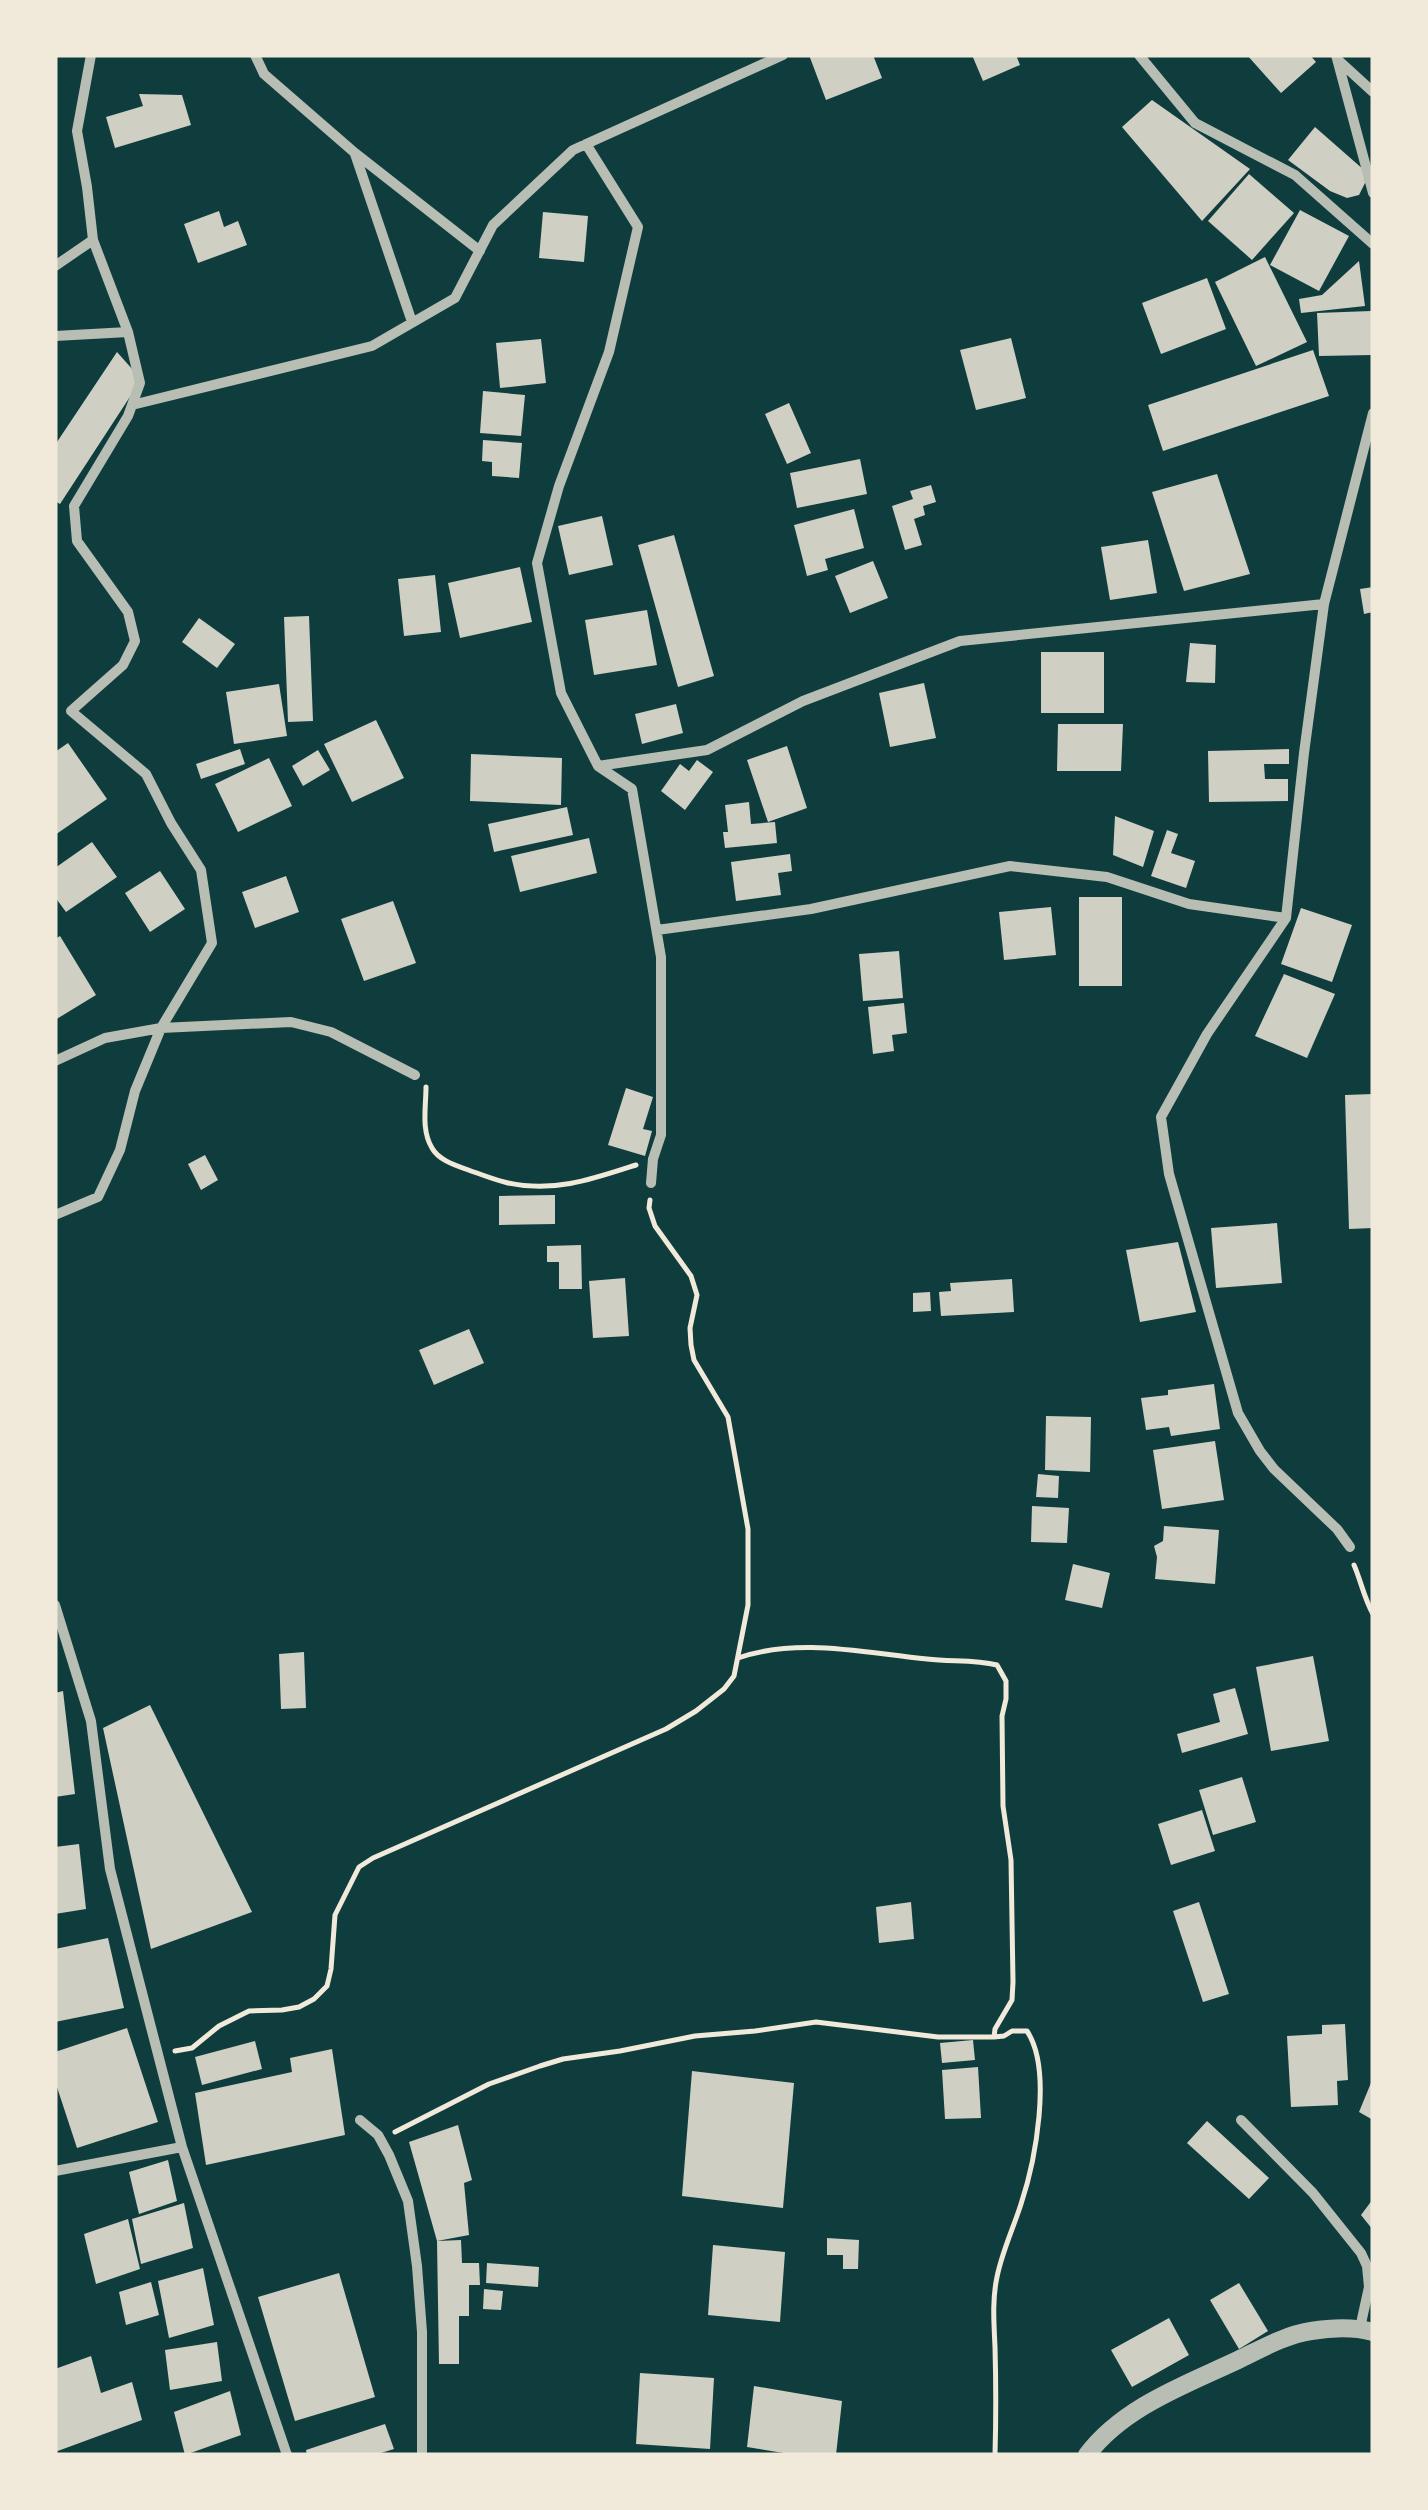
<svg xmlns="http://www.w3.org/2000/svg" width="1428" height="2510" viewBox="0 0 1428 2510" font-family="Poppins,sans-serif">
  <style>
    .building { fill: #cfcfc3 }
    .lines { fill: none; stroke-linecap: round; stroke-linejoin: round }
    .path { stroke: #f1e9da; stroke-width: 5 }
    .minor { stroke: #b8beb3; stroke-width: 10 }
    .tertiary { stroke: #b8beb3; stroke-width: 18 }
  </style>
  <rect width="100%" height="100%" fill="#0f3d3e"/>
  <path class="building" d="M809,55H873L882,78L826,100Z
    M972,55H1016L1020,65L983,81Z
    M1247,55H1310L1316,62L1281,93Z
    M139,94L182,95L191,125L115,148L106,117L143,106Z
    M1152,100L1250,169L1202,221L1122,127Z
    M1315,127L1364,170L1365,183L1359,195L1347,198L1330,191L1288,160Z
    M1249,174L1294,213L1252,260L1208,221Z
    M1300,210L1349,236L1319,291L1270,265Z
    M219,211L224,227L238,221L247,245L198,263L184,224Z
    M543,212L588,216L584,262L539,258Z
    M1265,257L1307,342L1256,366L1215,282Z
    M1359,261L1365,306L1301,313L1299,299L1322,295Z
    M1207,278L1226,329L1161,354L1142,303Z
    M1371,311L1372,355L1319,356L1317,313Z
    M1011,338L1026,398L976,410L960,350Z
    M541,339L546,383L500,388L496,343Z
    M1313,350L1329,396L1163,451L1148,405Z
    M117,352L133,370L137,386L60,504L55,501V445Z
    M483,391L525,395L521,436L480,433Z
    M789,403L811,453L787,464L765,414Z
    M483,440L522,443L519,478L492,476V462L482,461Z
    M860,459L867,494L797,508L790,473Z
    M1217,474L1250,574L1184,591L1152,492Z
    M931,485L936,502L923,506L925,515L914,519L922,545L905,550L892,506L913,499L910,491Z
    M854,509L864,548L825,559L828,570L807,576L794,525Z
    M602,516L613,565L569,575L558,526Z
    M674,535L714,676L678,687L638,545Z
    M1148,540L1157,593L1110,600L1101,547Z
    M873,561L888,598L850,613L835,576Z
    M520,567L532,622L460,638L448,583Z
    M435,575L441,632L404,636L398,579Z
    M1373,587V612L1364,614L1360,589Z
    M647,610L657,665L594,675L585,620Z
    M309,616L313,721L288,722L284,617Z
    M199,618L235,644L217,668L182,642Z
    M1190,643L1216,645L1215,683L1186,682Z
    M1041,652H1104V713H1041Z
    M924,683L936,738L890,747L879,693Z
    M279,684L287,736L234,744L226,692Z
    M676,704L683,733L642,744L635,714Z
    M376,720L404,778L352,802L324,744Z
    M1058,724H1123L1121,771H1057Z
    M68,743L107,799L55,835V752Z
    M787,746L807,808L768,822L747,760Z
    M240,749L245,764L201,779L196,764Z
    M1289,749V764H1264L1265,779H1288V801L1209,802L1208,751Z
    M318,750L330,770L303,786L292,766Z
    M471,754L562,758L561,805L470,801Z
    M269,758L292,806L238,832L215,784Z
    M697,760L713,772L685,810L661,791L680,764L689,771Z
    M749,802L751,824L775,822L777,843L725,848L723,832H728L725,805Z
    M567,807L573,835L494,852L488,824Z
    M1115,816L1154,831L1143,867L1113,855Z
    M1167,830L1178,834L1171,853L1195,861L1186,888L1151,876Z
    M589,838L597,873L520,892L511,856Z
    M92,842L117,877L66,912L55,897V868Z
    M790,854L792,871L778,873L781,895L736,901L731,862Z
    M160,871L185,909L150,932L125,893Z
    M286,876L299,912L255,928L242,892Z
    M1079,897H1122V986H1079Z
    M393,901L416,963L364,981L341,919Z
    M1051,907L1056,955L1004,960L999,912Z
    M1301,908L1352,925L1332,982L1281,964Z
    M60,936L96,995L55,1020V939Z
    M899,951L903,998L863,1001L859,954Z
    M1284,974L1335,994L1307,1058L1255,1036Z
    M904,1003L907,1033L892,1035L894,1051L873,1054L868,1007Z
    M626,1088L653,1097L643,1129L652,1131L645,1156L608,1145Z
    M1373,1094V1228L1349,1229L1345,1095Z
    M205,1155L218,1180L201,1190L188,1164Z
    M555,1195V1224L499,1225V1196Z
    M1277,1223L1282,1283L1216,1288L1211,1228Z
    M1178,1242L1196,1312L1140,1322L1126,1250Z
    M581,1245L582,1289H559V1262H547V1246Z
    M625,1278L629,1336L593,1338L589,1281Z
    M1012,1279L1014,1312L941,1316L939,1292L951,1291L950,1283Z
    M930,1292L931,1311L913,1312V1293Z
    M469,1329L484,1363L434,1385L419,1350Z
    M1214,1384L1220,1429L1171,1436L1169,1427L1146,1430L1141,1398L1168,1395V1390Z
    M1046,1416L1091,1417L1090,1472L1045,1470Z
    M1215,1441L1224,1500L1162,1509L1153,1450Z
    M1038,1474L1059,1476L1058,1498L1036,1497Z
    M1032,1506L1069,1508L1067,1543L1031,1542Z
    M1164,1526L1219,1530L1215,1584L1155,1579L1157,1557L1154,1546L1163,1541Z
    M1073,1564L1110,1573L1102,1608L1065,1600Z
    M304,1652L306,1708L281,1709L279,1654Z
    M1313,1656L1329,1741L1271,1751L1256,1667Z
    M1235,1688L1248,1734L1182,1753L1177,1734L1220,1722L1213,1694Z
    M63,1691L75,1794L55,1797V1693Z
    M150,1705L252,1912L151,1949L103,1728Z
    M1242,1777L1256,1822L1213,1835L1199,1790Z
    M1202,1810L1215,1851L1171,1865L1158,1824Z
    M79,1844L86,1909L55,1914V1847Z
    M911,1902L914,1939L879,1943L876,1907Z
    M1199,1902L1229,1994L1203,2002L1173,1911Z
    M108,1938L124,2008L55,2022V1949Z
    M1345,2024L1348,2080L1337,2081L1338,2105L1291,2107L1287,2036L1322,2034V2025Z
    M127,2028L158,2122L77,2148L55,2081V2052Z
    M973,2040L975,2060L942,2063L940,2043Z
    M255,2041L262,2069L202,2085L195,2057Z
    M332,2049L345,2135L206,2165L195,2093L292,2072L290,2058Z
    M978,2067L981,2118L945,2119L942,2070Z
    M692,2071L794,2083L783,2208L682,2196Z
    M1373,2078V2120L1359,2112Z
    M1207,2121L1269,2178L1249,2199L1187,2143Z
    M458,2125L472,2180L464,2183L469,2235L437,2241L409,2142Z
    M168,2160L177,2201L139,2214L129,2172Z
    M1373,2199V2230L1361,2215Z
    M184,2203L193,2248L141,2264L132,2219Z
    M128,2219L140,2269L96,2284L84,2234Z
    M827,2238L859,2240L858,2269H843V2255H827Z
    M461,2240L462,2263H479L480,2285H469V2316H459V2364H439L437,2241Z
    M713,2245L785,2252L780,2322L708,2315Z
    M487,2263L539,2267L538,2287L486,2283Z
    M203,2268L214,2325L169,2338L158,2281Z
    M339,2273L375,2397L295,2421L258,2297Z
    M151,2282L159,2315L126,2325L119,2292Z
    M1239,2283L1268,2331L1239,2349L1210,2300Z
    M484,2289L503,2291L501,2310L483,2309Z
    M1169,2318L1189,2355L1132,2387L1111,2350Z
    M217,2342L222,2381L170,2390L165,2350Z
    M91,2356L101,2393L132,2382L142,2420L55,2452V2369Z
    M640,2373L714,2378L710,2449L636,2444Z
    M754,2386L842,2401L836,2455H796L747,2447Z
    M230,2391L241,2435L185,2455L174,2412Z
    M385,2424L394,2449L381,2453L382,2455H307L306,2450Z"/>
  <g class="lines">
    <path class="path" d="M426,1087C426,1107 421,1130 432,1148C439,1161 458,1166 471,1171C483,1175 495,1180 508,1183C554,1193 593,1179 636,1165
      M1354,1565C1361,1581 1364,1598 1373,1614
      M738,1658C799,1637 864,1653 927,1659C951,1662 974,1659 997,1665L1006,1681V1699L1002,1716L1003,1806L1011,1860L1013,1982L1012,2000L995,2029L994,2037
      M175,2051L192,2048L219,2026L249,2011L282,2010L299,2007L314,1999L327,1986L331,1969L335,1915L359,1867L373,1858L666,1729L696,1711L724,1689L734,1676L748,1605V1529L728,1417L694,1360L691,1345L690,1328L697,1295L691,1276L655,1226L649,1208L650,1200
      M395,2132L489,2084L540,2066L563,2059L620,2051L695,2036L755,2031L816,2022L938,2037H994L1004,2036L1012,2031H1027C1053,2070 1035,2162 1021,2204C1013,2229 1002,2252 997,2277C992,2300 994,2324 995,2347C996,2383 996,2419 995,2455"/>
    <path class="minor" d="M255,55L264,74L355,153L480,251
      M1139,55L1195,123L1295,175L1373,244
      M1336,55L1373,193
      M1338,60L1373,92
      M586,144L638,227L609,352L559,486L537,563L561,693L598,766L632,789L661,957V1135L653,1159L651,1183
      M355,154L412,322
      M55,266L93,240
      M55,336L128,332
      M132,405L372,346L455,298L493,225L573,150L783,55
      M598,766L707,750L803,701L960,641L1324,604
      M657,930L811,909L1010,866L1107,877L1189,904L1286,918
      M55,1061L105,1038L161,1028L291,1022L331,1032L415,1075
      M55,1215L98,1197L120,1150L135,1091L161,1028L212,943L201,870L171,823L146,774L71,711L123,665L135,641L128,612L77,541L74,506L128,416L140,383L128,332L93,240L87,187L77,131L91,55
      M1350,1547L1337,1529L1274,1469L1260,1451L1238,1413L1169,1174L1161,1117L1207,1034L1286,918L1304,753L1324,604L1373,413
      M55,1605L91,1721L110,1869L182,2147L287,2455
      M360,2120L378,2135L389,2155L408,2201L417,2266L422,2332V2455
      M1241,2120L1313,2193L1361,2253L1367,2266L1369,2287L1360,2328
      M55,2171L182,2147"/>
    <path class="tertiary" d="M1087,2455C1123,2407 1185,2385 1238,2360C1261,2349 1285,2335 1311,2331C1330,2328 1354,2327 1373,2332"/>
  </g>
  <rect width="1428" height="2510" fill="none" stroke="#f1e9da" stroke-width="115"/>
</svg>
